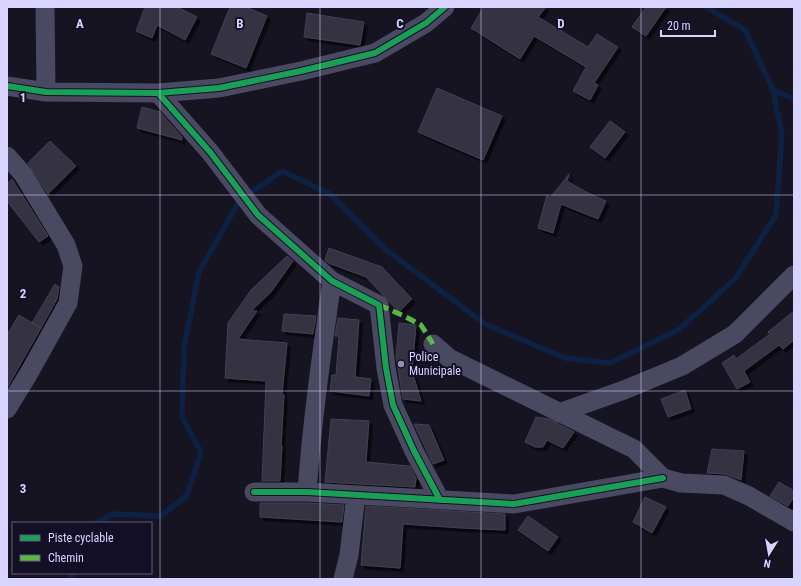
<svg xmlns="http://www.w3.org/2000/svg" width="801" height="586" viewBox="0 0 801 586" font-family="'Roboto Condensed',sans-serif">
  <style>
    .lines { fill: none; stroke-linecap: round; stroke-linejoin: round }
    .stream { stroke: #0d2144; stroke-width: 5.5 }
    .building { fill: #343243; stroke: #433f54; filter: url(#shadow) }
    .street { stroke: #4a4962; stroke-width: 19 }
    .quiet { stroke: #58b947; stroke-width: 5; stroke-dasharray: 10 5; stroke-linecap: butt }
    .cycleway-casing { stroke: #130f26; stroke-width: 8 }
    .cycleway { stroke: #1a9f57; stroke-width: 6 }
    .grid { fill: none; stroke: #d9d4ff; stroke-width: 1; stroke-opacity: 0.55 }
    .poi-dot { fill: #9591b1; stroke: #130f26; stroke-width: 1.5 }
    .labels { text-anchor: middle; stroke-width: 4; stroke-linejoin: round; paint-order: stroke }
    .poi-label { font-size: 12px; fill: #d9d4ff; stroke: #130f26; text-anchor: start }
    .grid-label { font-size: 13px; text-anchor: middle; font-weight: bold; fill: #d9d4ff; stroke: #130f26; stroke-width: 4; stroke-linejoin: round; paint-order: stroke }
  </style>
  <defs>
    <filter id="shadow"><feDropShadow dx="3.5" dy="3.5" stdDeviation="0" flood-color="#0009"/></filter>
  </defs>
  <rect width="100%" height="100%" fill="#161421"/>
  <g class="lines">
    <path class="stream" d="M773,90L794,99
      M96,523L113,514L161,516L187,495L201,452L182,417L184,347L199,272L240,200L282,171L330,194L386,250L485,324L565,358L610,363L678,330L735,279L776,215L782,134L773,90L745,30L706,7
      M71,579L72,573"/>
  </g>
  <path class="building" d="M145,7H177L197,17L185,40L157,25L152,38L136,31Z
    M230,7H246L267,16L246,68L211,54Z
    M484,7H546L538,17L588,47L597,34L618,47L594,83L598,85L590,100L573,91L586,67L534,36L520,59L471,28Z
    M646,7H666L646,36L632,27Z
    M307,13L364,22L360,45L304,37Z
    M437,88L502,116L483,160L418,132Z
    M142,107L160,112L182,137V140L137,128Z
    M610,121L625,132L605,158L590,147Z
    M50,141L76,166L48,194L28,163Z
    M569,174L567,181L586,192L606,201L598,219L561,204L553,233L538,228L547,195L550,198Z
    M12,179L48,236L39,242L7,201V184Z
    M329,248L382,267L412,299L399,312L366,277L328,263L325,260Z
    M287,256L293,261L271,292L251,311H257L238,339L287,343L282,395H284L281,446H282L280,481H262L266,381L225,378L228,323L251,290Z
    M55,284L59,287L57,299L41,328L32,323Z
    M794,311V340L783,349L779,345L744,371L750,382L737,389L722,363L734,355L736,359L770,334L768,332Z
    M284,314L316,316L313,334L282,331Z
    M19,315L41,328L7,388V335Z
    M338,318L359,320L355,377L371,379L369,396L330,391L332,375H336L339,336H335Z
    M399,323L416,325L412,371L421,401L403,399L396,357Z
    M685,390L691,409L668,417L661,399Z
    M536,417L549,419L574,432L563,448L547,440L543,447H535L525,442Z
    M331,419L369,421L366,462L410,466L416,478L415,487L325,482Z
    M414,424L429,425L444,460L433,464Z
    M712,449L744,451L741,480L725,474L707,473Z
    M779,482L794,491V497L788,506L770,496Z
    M645,497L666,507L652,533L633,522Z
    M260,503H307L344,505L342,522L260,517Z
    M366,506L505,514V530L462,528L403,524L400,568L361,565Z
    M528,516L558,537L548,551L518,530Z"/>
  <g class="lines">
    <path class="street" d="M45,7L46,92
      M7,86L46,92L158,93L219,88L301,71L375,53L426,23L445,7
      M158,93L210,152L258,215L332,281L379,305L386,368L393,405L414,451L440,500
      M7,156L23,174L66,245L73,266L68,303L29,373L7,409
      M433,344L449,358L467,367L634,449L663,478L681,483L724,485L749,496L794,522
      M559,413L624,390L682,366L735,334L794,275
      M254,492H307L514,504L663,478
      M307,492C312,421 322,351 332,281
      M343,579L349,555L356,495"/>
    <path class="quiet" d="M379,305L404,316L421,325L433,344"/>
    <defs>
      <path id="cycleway" d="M7,86L46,92L158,93L219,88L301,71L375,53L426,23L445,7
        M158,93L210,152L258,215L332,281L379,305L386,368L393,405L414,451L440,500
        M254,492H307L514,504L663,478"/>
    </defs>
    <use href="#cycleway" class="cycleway-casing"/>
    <use href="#cycleway" class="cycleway"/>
  </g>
  <path class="grid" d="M160,7V579M320,7V579M481,7V579M641,7V579M7,195H794M7,391H794"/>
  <circle class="poi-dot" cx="401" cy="364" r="4"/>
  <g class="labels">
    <g class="poi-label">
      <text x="409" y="361">Police<tspan x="409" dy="14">Municipale</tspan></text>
    </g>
  </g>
  <g class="grid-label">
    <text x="80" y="28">A</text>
    <text x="240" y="28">B</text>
    <text x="400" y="28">C</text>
    <text x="561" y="28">D</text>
    <text x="23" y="102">1</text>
    <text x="23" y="298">2</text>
    <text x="23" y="493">3</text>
  </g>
  <rect width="801" height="586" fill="none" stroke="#d9d4ff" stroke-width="16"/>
  <rect x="12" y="522" width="140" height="52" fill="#130f26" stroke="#625e7d"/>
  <rect x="20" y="535" width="20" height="6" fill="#1a9f57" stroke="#625e7d"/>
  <text x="48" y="542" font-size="12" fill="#d9d4ff">Piste cyclable</text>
  <rect x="20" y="555" width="20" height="6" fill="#58b947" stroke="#625e7d"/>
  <text x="48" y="562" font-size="12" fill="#d9d4ff">Chemin</text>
  <g transform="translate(769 554) rotate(191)" stroke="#130f26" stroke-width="3" paint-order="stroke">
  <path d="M0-3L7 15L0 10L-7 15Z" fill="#d9d4ff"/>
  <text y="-6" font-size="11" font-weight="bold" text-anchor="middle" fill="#d9d4ff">N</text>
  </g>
  <path d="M661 30v6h54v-6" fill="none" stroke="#d9d4ff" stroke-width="2"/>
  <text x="667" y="30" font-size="12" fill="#d9d4ff" stroke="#130f26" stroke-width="3" paint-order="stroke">20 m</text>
</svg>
